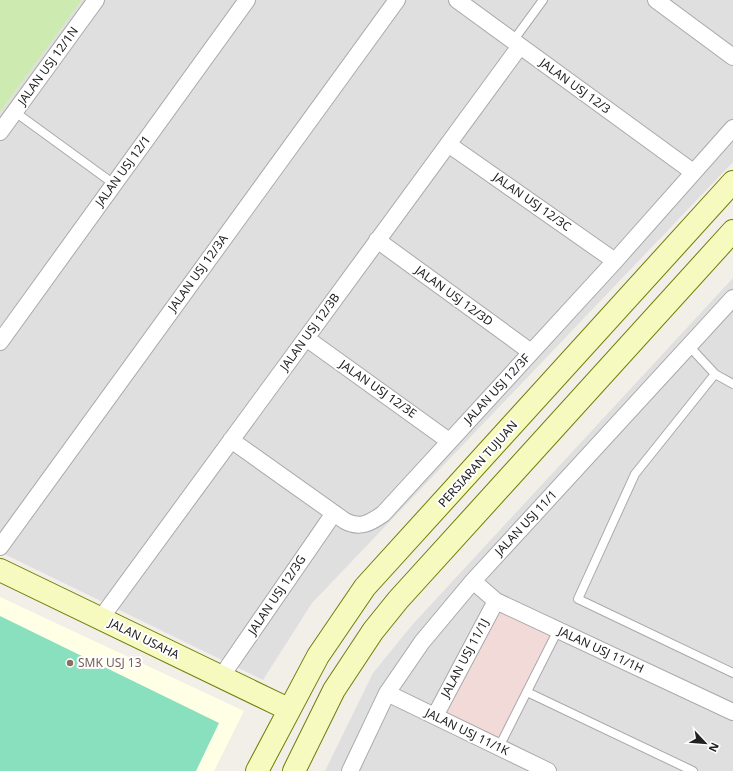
<svg xmlns="http://www.w3.org/2000/svg" width="733" height="771" viewBox="0 0 733 771" font-family="'Noto Sans',sans-serif">
  <style>
    .residential { fill: #e0dfdf }
    .commercial { fill: #f2dad9 }
    .education { fill: #ffffe5 }
    .grass { fill: #cdebb0 }
    .pitch { fill: #88e0be }
    .lines { fill: none; stroke-linecap: round; stroke-linejoin: round }
    .lane-casing { stroke: #a9a9a9; stroke-width: 10 }
    .street-casing { stroke: #a9a9a9; stroke-width: 18 }
    .secondary-casing { stroke: #707d05; stroke-width: 24 }
    .lane { stroke: #fff; stroke-width: 8 }
    .street { stroke: #fff; stroke-width: 16 }
    .secondary { stroke: #f7fabf; stroke-width: 22 }
    .education-dot { fill: #8d6e63; stroke: #fff; stroke-width: 1.5 }
    .labels { text-anchor: middle; stroke-width: 4; stroke-linejoin: round; paint-order: stroke }
    .street-label { font-size: 12px; fill: #222; stroke: #fff }
    .education-label { font-size: 12px; fill: #785e54; stroke: #fff; text-anchor: start }
  </style>
  <rect width="100%" height="100%" fill="#f2efe9"/>
  <path class="residential" d="M82,0H733V162L312,603L263,680L0,552V112Z
    M733,278V771H325L373,673L413,624Z"/>
  <path class="commercial" d="M500,609L551,634L499,739L445,713Z"/>
  <path class="education" d="M0,597L244,711L214,771H0Z"/>
  <path class="grass" d="M0,0H82L0,112Z"/>
  <path class="pitch" d="M0,616L219,723L196,771H0Z"/>
  <g class="lines">
    <defs>
      <path id="lane" d="M513,41L543,0
        M15,112L114,184
        M689,346L715,374L733,384
        M715,374L635,474L578,599L733,673
        M527,692L693,771
        M499,747L558,630"/>
      <path id="street" d="M457,0L693,172
        M656,0L733,57
        M0,132L96,0
        M448,144L615,261
        M377,240L531,352
        M306,338L449,441
        M0,342L247,0
        M231,440L345,521C360,529 370,523 383,514L615,261L733,128
        M0,547L397,0
        M473,581L496,601L733,712
        M101,618L520,46
        M221,677L334,513
        M387,693L548,771
        M435,716L496,601
        M350,771L387,693L422,642L473,581L733,298"/>
      <path id="secondary" d="M0,570L288,709
        M257,771L318,656L365,587L733,182
        M294,771L334,690L373,631L398,600L733,231"/>
    </defs>
    <use href="#lane" class="lane-casing"/>
    <use href="#street" class="street-casing"/>
    <use href="#secondary" class="secondary-casing"/>
    <use href="#lane" class="lane"/>
    <use href="#street" class="street"/>
    <use href="#secondary" class="secondary"/>
  </g>
  <circle class="education-dot" cx="70" cy="663" r="4"/>
  <g class="labels">
    <g class="street-label">
      <text transform="translate(48 66) rotate(-54)" y="4">JALAN USJ 12/1N</text>
      <text transform="translate(575 86) rotate(36)" y="4">JALAN USJ 12/3</text>
      <text transform="translate(123 171) rotate(-54)" y="4">JALAN USJ 12/1</text>
      <text transform="translate(532 202) rotate(35)" y="4">JALAN USJ 12/3C</text>
      <text transform="translate(198 273) rotate(-54)" y="4">JALAN USJ 12/3A</text>
      <text transform="translate(454 296) rotate(36)" y="4">JALAN USJ 12/3D</text>
      <text transform="translate(310 332) rotate(-54)" y="4">JALAN USJ 12/3B</text>
      <text transform="translate(378 389) rotate(35)" y="4">JALAN USJ 12/3E</text>
      <text transform="translate(497 389) rotate(-47)" y="4">JALAN USJ 12/3F</text>
      <text transform="translate(478 464) rotate(-48)" y="4">PERSIARAN TUJUAN</text>
      <text transform="translate(526 523) rotate(-47)" y="4">JALAN USJ 11/1</text>
      <text transform="translate(277 595) rotate(-56)" y="4">JALAN USJ 12/3G</text>
      <text transform="translate(144 639) rotate(26)" y="4">JALAN USAHA</text>
      <text transform="translate(601 650) rotate(25)" y="4">JALAN USJ 11/1H</text>
      <text transform="translate(465 658) rotate(-62)" y="4">JALAN USJ 11/1J</text>
      <text transform="translate(467 732) rotate(26)" y="4">JALAN USJ 11/1K</text>
    </g>
    <g class="education-label">
      <text x="78" y="667">SMK USJ 13</text>
    </g>
  </g>
  <g transform="translate(705 743) rotate(116)" stroke="#ffffff" stroke-width="3" paint-order="stroke">
  <path d="M0-3L7 15L0 10L-7 15Z" fill="#222222"/>
  <text y="-6" font-size="11" font-weight="bold" text-anchor="middle" fill="#222222">N</text>
  </g>
</svg>
